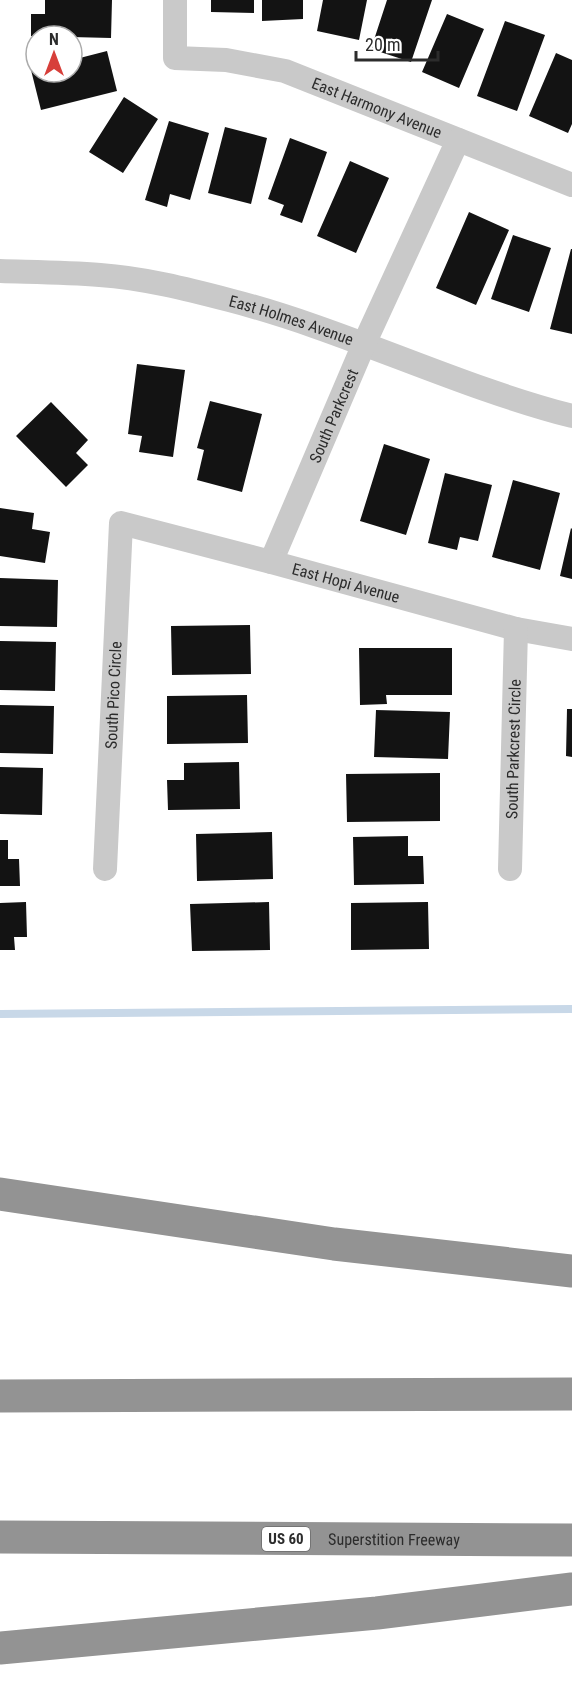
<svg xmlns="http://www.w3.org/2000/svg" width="572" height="1688" viewBox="0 0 572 1688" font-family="'Roboto Condensed',sans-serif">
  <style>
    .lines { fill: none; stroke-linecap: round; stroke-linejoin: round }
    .stream { stroke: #c8d8e8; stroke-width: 8 }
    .building { fill: #131313 }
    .minor { stroke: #c9c9c9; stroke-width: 24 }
    .motorway { stroke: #939393; stroke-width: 33 }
    .labels { text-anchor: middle; stroke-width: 6; stroke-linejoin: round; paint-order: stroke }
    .shield { fill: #fff; stroke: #6b6b6b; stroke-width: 1.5 }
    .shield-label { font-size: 15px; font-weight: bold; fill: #2c2c2c }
    .street-label { font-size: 16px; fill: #2c2c2c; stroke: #fff }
  </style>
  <rect width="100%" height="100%" fill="#fff"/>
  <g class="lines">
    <path class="stream" d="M0,1014L572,1009"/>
  </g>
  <path class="building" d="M45,0H112L111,38L31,36V14H45Z
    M211,0H254V13L211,12Z
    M262,0H303V19L262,21Z
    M323,0H367L359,40L317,31Z
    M387,0H432L411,62L371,49Z
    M447,14L484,29L459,88L422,72Z
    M505,21L545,35L517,111L477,96Z
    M107,51L117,91L41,110L31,70L36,69V72H72V60Z
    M556,53L572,60V124L568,133L529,116Z
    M124,97L158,119L123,173L89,152Z
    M169,121L209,133L190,200L170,194L167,207L145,200Z
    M225,127L267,138L251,204L208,193Z
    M290,138L327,152L302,223L280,215L284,205L268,199Z
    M350,161L389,178L356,253L317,236Z
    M469,212L509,230L476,305L436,288Z
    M513,235L551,248L529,312L491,299Z
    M571,249H572V334L550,329Z
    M137,364L185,370L173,457L139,452L142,436L128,434Z
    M210,401L262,414L242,492L197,480L204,450L197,448Z
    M51,402L88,440L76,453L88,465L66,487L16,436Z
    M384,444L430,459L406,535L360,521Z
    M445,473L492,485L478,541L460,537L457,550L428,543Z
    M513,480L560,493L540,570L492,557Z
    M0,508L34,513L32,529L50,532L45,563L0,556Z
    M571,528L572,529V579L560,576Z
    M0,578L58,580L57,627L0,626Z
    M250,625L251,674L172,675L171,626Z
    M0,641L56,642L55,691L0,690Z
    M359,648H452V695H386L387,704L360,705Z
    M247,695L248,743L167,744V696Z
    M0,705L54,706L53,754L0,753Z
    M567,709H572V757L566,756Z
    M376,710L450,712L448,759L374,757Z
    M239,762L240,809L168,810L167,780H184V763Z
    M0,767L43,768L42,815L0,814Z
    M440,773V821L347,822L346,774Z
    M272,832L273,879L197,881L196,834Z
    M408,836V856H423L424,884L354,885L353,837Z
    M0,840H8V859H19L20,886H0Z
    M26,902L27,937H14L15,950H0V903Z
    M269,902L270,950L192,951L190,904Z
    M428,902L429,949L351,950V903Z"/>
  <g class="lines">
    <g class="minor">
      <path id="s1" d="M175,0V58L226,60L285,71L572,185"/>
      <path id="s2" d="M0,271C33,272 67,272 100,275C143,278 187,289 229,300C346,330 455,386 572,416"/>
      <path id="s3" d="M271,562L364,344L458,140"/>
      <path id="s4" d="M105,869L121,523L271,562L516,629L572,639"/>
      <path id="s5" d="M510,869L516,629"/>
    </g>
    <g class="motorway">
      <path d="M0,1194L334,1244L572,1271"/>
      <path d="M0,1396L572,1394"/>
      <path id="s6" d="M0,1537L572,1540"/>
      <path d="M0,1648L377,1613L572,1589"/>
    </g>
  </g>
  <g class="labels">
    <rect class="shield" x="262" y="1527" width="48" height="24" rx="4.5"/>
    <g class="shield-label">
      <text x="286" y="1544">US 60</text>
    </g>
    <g class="street-label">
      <text dy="6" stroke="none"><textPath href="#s1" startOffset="268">East Harmony Avenue</textPath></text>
      <text dy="6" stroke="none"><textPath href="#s2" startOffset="297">East Holmes Avenue</textPath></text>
      <text dy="6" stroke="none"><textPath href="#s3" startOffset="159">South Parkcrest</textPath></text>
      <text dy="6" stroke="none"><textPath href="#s4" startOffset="579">East Hopi Avenue</textPath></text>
      <text dy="6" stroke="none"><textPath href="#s4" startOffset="174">South Pico Circle</textPath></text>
      <text dy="6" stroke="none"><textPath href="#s5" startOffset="120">South Parkcrest Circle</textPath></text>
      <text dy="6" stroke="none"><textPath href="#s6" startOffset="394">Superstition Freeway</textPath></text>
    </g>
  </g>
  <g transform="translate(54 54)"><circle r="28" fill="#ffffff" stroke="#ababab" stroke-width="1.5"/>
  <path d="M0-4.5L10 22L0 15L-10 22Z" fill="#d73f3a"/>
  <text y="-9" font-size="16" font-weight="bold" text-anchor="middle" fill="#2c2c2c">N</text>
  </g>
  <path d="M356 51v9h82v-9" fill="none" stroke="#2c2c2c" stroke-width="3"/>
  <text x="365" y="51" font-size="18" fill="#2c2c2c" stroke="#ffffff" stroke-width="4.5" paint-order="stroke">20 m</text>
</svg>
